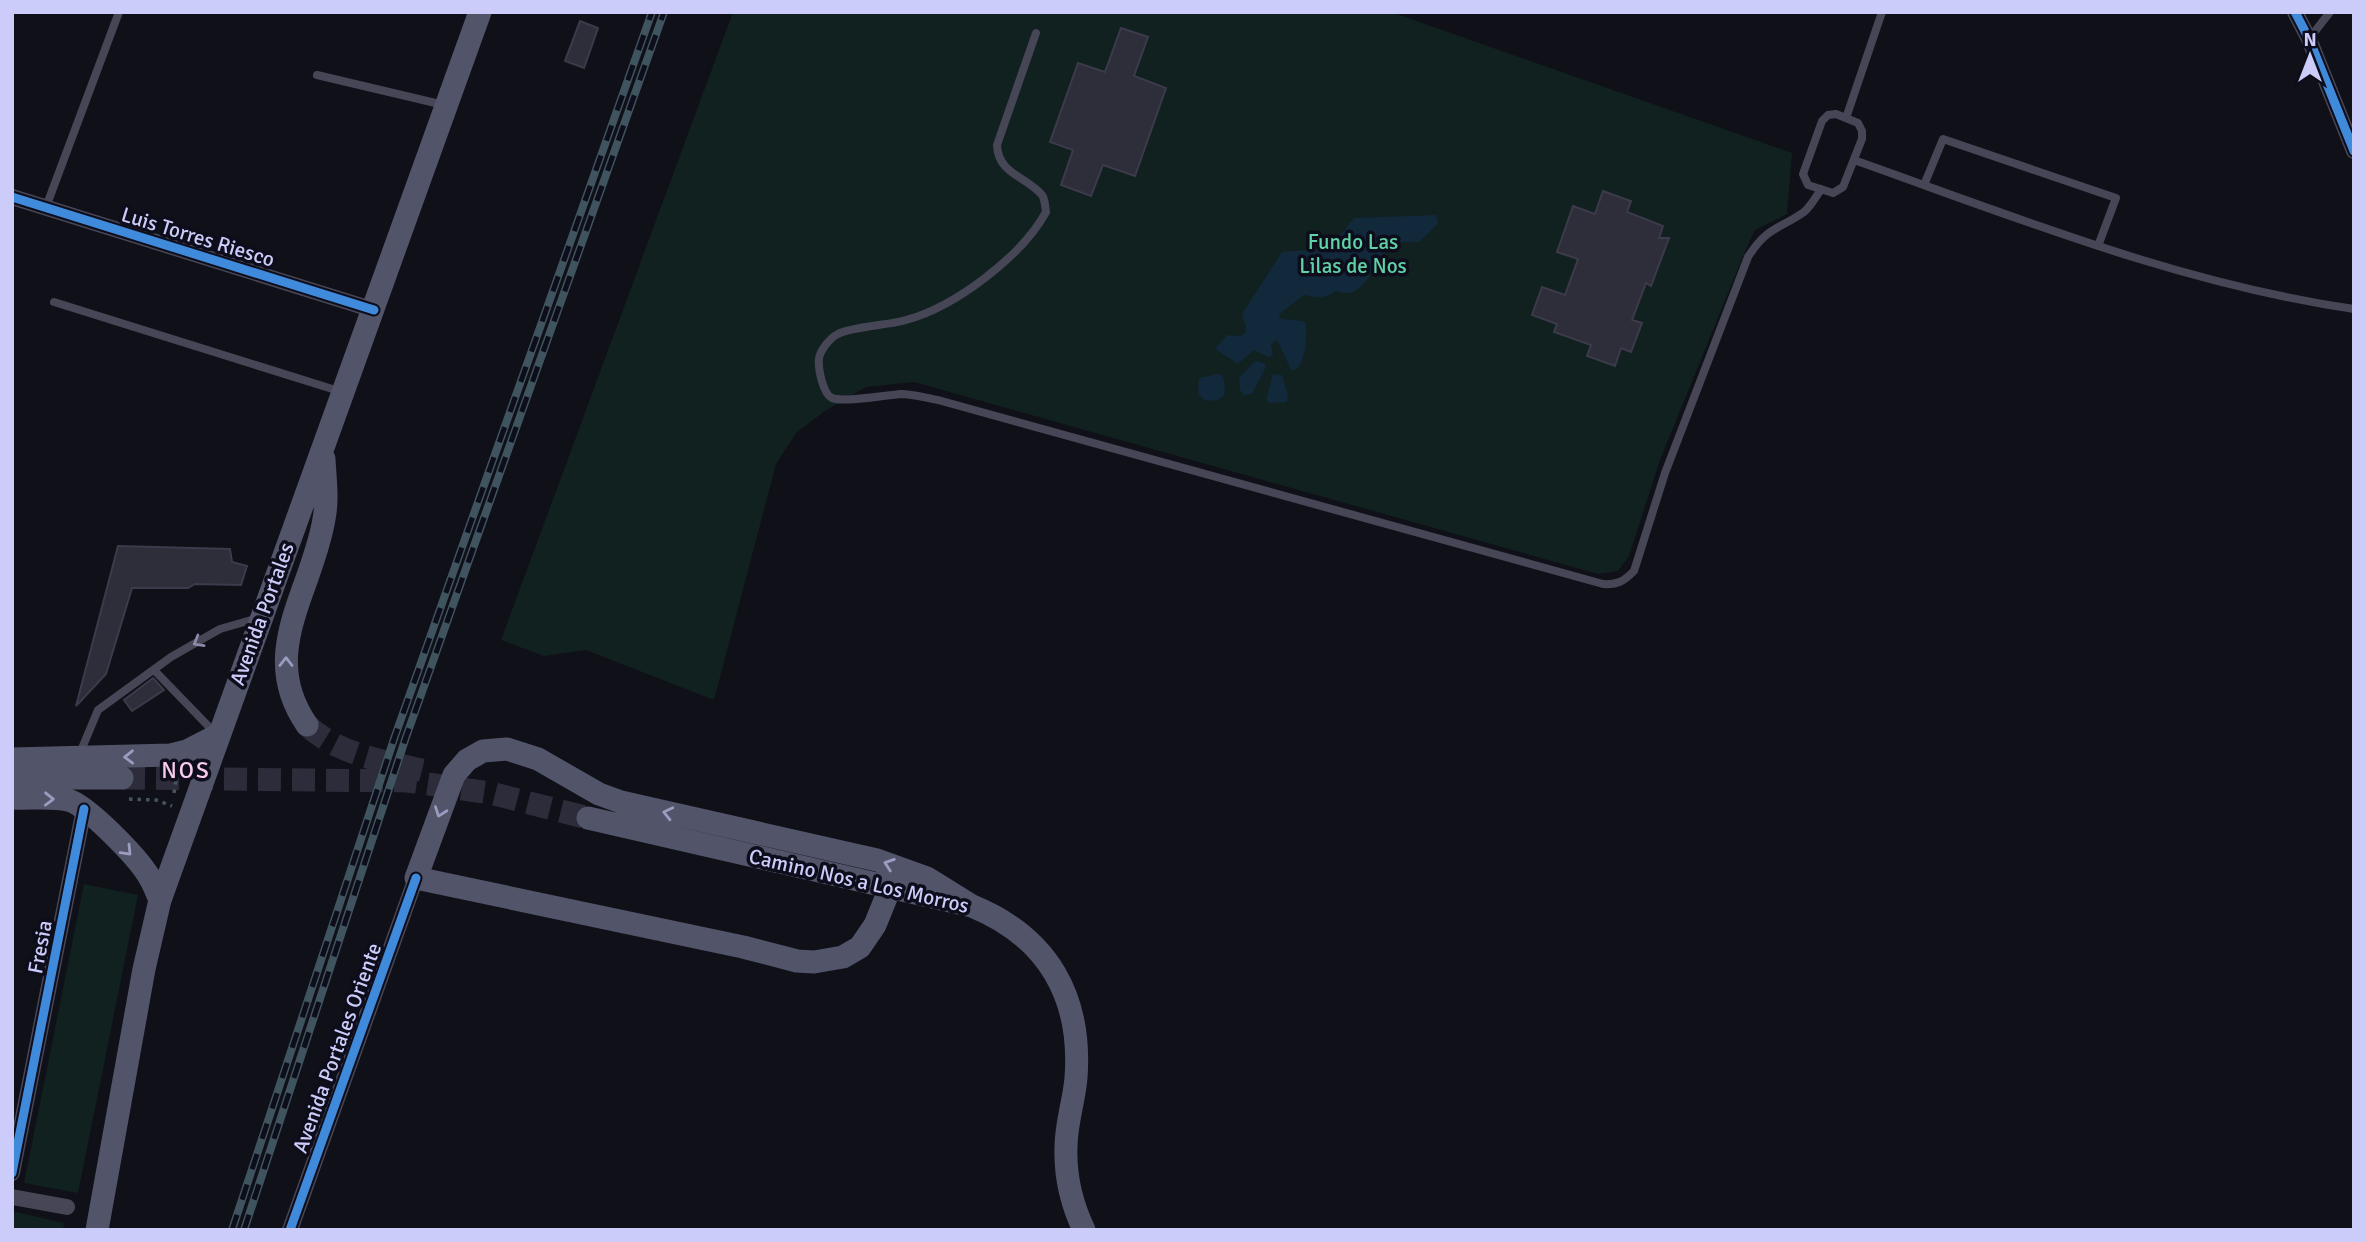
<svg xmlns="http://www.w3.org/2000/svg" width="2366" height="1242" viewBox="0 0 2366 1242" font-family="Signika,sans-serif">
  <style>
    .green { fill: #102120 }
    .water { fill: #12283b }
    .building { fill: #2e2e3a; stroke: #3c3a4b; stroke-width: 2 }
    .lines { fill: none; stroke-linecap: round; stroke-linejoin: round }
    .secondary-tunnel { stroke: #2c2c3a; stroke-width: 23; stroke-dasharray: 23 11; stroke-linecap: butt }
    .path { stroke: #46555d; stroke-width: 3.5; stroke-dasharray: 3.5 5; stroke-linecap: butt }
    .service { stroke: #464657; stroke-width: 8 }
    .minor { stroke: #464657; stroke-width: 16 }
    .secondary { stroke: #52546a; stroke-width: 23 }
    .rail-casing { stroke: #3f545e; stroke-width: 8 }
    .rail { stroke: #0d0d1b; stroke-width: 5; stroke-dasharray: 16; stroke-linecap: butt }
    .cycleway-casing { stroke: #0d0d1b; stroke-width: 13 }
    .cycleway { stroke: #408adc; stroke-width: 9 }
    .oneway { stroke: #8989a8 }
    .oneway2 { stroke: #9b9cc0 }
    .labels { text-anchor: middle; stroke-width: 7; stroke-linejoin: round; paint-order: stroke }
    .street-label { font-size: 21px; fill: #ccccfa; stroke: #0d0d1b }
    .park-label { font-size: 21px; fill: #60d2a7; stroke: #0d0d1b }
    .neighbourhood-label { font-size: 23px; letter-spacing: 2px; fill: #facdef; stroke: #0d0d1b }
  </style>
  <rect width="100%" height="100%" fill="#101018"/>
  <path class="green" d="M733,12H1391L1792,153L1787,214L1755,230L1744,254L1660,460L1629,556L1618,571L1598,574L914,382L866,387L825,411L796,433L776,464L714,700L586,650L544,656L501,640Z
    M84,884L138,895L78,1193L24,1183Z
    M12,1211L64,1223L63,1230H12Z"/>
  <path class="water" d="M1436,215L1438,224L1419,242H1393C1387,252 1380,256 1373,264C1372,275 1363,288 1353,292C1349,294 1339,292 1335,291C1325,300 1316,297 1304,295L1279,314L1281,319L1302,321L1306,323C1307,338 1306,358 1297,369L1291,370L1277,340L1271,344L1273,356L1268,357L1254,350L1238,364L1215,349L1227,335L1240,336L1245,333L1246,328L1242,314L1282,252L1330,248L1354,218Z
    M1257,361L1265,364V369L1252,394L1244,395L1240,390L1239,378L1254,362Z
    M1218,374L1222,375L1224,380L1225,394L1217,401L1205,400L1198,394L1199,378Z
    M1273,374L1282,375L1288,395L1287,402L1269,403L1266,400Z"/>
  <path class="building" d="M580,21L598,28L584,68L565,61Z
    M1121,28L1148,37L1134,76L1166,88L1135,176L1103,165L1091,196L1061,185L1073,150L1050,142L1078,63L1105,72Z
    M1603,191L1631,201L1627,212L1663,226L1659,238H1669L1651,286L1646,283L1632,320L1642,323L1631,352L1621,348L1615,366L1587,356L1591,345L1554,332L1557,324L1532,315L1542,287L1565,295L1578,259L1557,252L1573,206L1595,214Z
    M118,546L230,549L232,562L247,566L241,585L195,584L188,588H132L106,674L76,706Z
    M153,678L164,690L132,711L124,700Z"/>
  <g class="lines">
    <path class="secondary-tunnel" d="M307,725C339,756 387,761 429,772
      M122,778L407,781L491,793L588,818"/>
    <path class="path" d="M174,793L177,773
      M129,799L156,800L172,806"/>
    <path class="service" d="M1036,33L997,145C998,174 1026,176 1042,195C1045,199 1045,206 1046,212C1022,256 955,307 906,320C890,325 850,327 838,334C830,338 820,350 819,359C818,369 823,394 832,398C843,403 886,395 901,394C913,394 926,398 938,400L1603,584C1618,585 1624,581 1634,571L1665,473L1748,257C1767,227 1778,230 1804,212C1811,206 1816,197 1821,189
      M2309,39L2330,12
      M317,75L444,105
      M1836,114L1858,123L1862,131V139L1843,187L1833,193L1808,185L1803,174L1822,121L1828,115Z
      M1846,118L1882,12
      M1854,160C2018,218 2181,284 2354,309
      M1924,185L1943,139L2116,198L2098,246
      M46,207L119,12
      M54,302L342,392
      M154,670L215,733
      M80,753L98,710L171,657L220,629L258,618"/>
    <path class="minor" d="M2295,12L2309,39L2354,151
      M12,197L374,310
      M12,1173L84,809
      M12,1197L67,1207
      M290,1230L416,878"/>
    <path class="secondary" d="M307,725C257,653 312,592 324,519C328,499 325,479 324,459
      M12,759L171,755L187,751L218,735
      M12,778H122
      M12,798C30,799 51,796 68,800C87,805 137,857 148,875C153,882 156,891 160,900
      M588,818L972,906C1048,937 1082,997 1076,1078C1074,1101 1066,1124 1066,1147C1065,1175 1072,1205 1084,1230
      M890,888L875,925L860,947L843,957L814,962L797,961L743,947L416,878L454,775L467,760L483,751L507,749L538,759L599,794L621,802L877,860L927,878L972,906
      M97,1230L144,969L160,900L480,12"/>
    <defs>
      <path id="rail" d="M232,1230L395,736L652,12
        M244,1230L406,737L664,12"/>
    </defs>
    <use href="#rail" class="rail-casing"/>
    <use href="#rail" class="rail"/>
    <defs>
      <path id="cycleway" d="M2295,12L2309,39L2354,151
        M12,197L374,310
        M12,1173L84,809
        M290,1230L416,878"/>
    </defs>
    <use href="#cycleway" class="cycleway-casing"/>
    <use href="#cycleway" class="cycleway"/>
  </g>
  <defs><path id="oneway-chevron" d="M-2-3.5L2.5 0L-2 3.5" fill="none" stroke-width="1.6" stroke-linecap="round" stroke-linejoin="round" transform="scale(1.75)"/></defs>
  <use class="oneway" href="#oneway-chevron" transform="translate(198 642) rotate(150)"/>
  <g class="oneway2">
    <use href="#oneway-chevron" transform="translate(286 662) rotate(-90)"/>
    <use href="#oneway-chevron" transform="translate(129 757) rotate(179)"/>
    <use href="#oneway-chevron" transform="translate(49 799) rotate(1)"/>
    <use href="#oneway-chevron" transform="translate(440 812) rotate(110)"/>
    <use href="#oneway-chevron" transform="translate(668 813) rotate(-167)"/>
    <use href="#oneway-chevron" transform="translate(127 851) rotate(46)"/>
    <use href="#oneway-chevron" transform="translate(889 864) rotate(-161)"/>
  </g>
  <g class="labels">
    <g class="street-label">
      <text transform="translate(198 237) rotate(17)" y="7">Luis Torres Riesco</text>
      <text transform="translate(262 614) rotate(-70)" y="7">Avenida Portales</text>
      <text transform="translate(859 881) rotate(13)" y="7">Camino Nos a Los Morros</text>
      <text transform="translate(40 947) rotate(-79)" y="7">Fresia</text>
      <text transform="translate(337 1048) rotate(-70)" y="7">Avenida Portales Oriente</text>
    </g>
    <g class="park-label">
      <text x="1353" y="249">Fundo Las<tspan x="1353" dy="24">Lilas de Nos</tspan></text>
    </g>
    <g class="neighbourhood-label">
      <text x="186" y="778">NOS</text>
    </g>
  </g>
  <rect width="2366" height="1242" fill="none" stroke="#ccccfa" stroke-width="28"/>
  <g transform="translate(2310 56)" stroke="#0d0d1b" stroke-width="5" paint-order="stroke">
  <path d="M0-5L12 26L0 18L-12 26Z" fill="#ccccfa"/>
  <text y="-10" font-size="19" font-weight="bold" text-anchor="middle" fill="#ccccfa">N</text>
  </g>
</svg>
